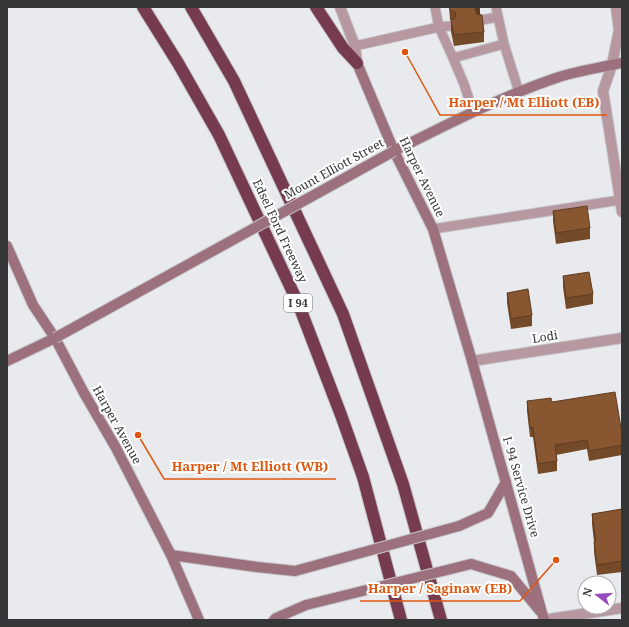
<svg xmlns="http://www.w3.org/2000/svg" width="629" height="627" viewBox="0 0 629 627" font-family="'Noto Serif',serif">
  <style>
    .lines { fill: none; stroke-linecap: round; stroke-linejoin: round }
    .service-casing { stroke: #c4c6ca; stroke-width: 11 }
    .minor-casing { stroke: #c4c6ca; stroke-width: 12 }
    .tertiary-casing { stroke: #c4c6ca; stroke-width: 12 }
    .secondary-casing { stroke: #c4c6ca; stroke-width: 12 }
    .motorway-casing { stroke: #c4c6ca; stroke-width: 14 }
    .service { stroke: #b798a0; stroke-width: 9 }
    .minor { stroke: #b798a0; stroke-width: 10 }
    .tertiary { stroke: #b798a0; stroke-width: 10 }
    .secondary { stroke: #9c707d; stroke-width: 10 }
    .motorway { stroke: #763b4f; stroke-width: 12 }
    .secondary-bridge-casing { stroke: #c4c6ca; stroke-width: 12; stroke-linecap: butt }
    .secondary-bridge { stroke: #9c707d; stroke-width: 10 }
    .wall { fill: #754a29 }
    .shaded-wall { fill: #5f3c22 }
    .building { fill: #885630; stroke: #5f3c22 }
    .labels { text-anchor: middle; stroke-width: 4; stroke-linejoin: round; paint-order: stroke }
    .shield { fill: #fff; stroke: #727274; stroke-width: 1 }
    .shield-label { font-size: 11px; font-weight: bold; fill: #353638 }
    .street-label { font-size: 12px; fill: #353638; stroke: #fff }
    .leader { fill: none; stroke: #df570e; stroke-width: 1.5 }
    .callout-dot { fill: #df570e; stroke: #fff; stroke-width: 1.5 }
    .callout-label { font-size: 13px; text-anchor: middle; font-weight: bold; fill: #df570e; stroke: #fff; stroke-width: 4; stroke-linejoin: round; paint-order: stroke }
  </style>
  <rect width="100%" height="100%" fill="#e8eaee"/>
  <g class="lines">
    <defs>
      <path id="service" d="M496,7L504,44
        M481,20L498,17
        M450,26L439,27L453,58
        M355,46L439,27L435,7
        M473,112L464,84L453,58L504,44L519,92
        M433,229L620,200"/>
      <path id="minor" d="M616,7L619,30L612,65L603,91L622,212
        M472,361L622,338
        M543,620L622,608"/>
      <path id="tertiary" d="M340,7L355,46L357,63"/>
      <path id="secondary" d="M357,63L394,151L433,229L472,361L544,620
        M394,151C448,124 502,96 559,77C579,71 601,67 622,63
        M7,246L33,305L55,338L84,393L116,448L171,555L199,620
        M7,361L55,338
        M459,526L488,513L506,482
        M171,555L257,567L295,571
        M471,564L511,576L540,611
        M274,620L276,618L306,605"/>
      <path id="motorway" d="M143,7L178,63L219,135L298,303L341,415L363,477L401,620
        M191,7L234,81L343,314L403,484L441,620
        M316,7L343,48L357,63"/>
    </defs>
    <use href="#service" class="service-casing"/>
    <use href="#minor" class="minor-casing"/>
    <use href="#tertiary" class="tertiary-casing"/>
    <use href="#secondary" class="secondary-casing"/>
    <use href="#motorway" class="motorway-casing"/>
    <use href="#service" class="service"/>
    <use href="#minor" class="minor"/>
    <use href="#tertiary" class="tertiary"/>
    <use href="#secondary" class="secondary"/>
    <use href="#motorway" class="motorway"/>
    <defs>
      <path id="secondary-bridge" d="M55,338L394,151
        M295,571L459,526
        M306,605L471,564"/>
    </defs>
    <use href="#secondary-bridge" class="secondary-bridge-casing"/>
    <use href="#secondary-bridge" class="secondary-bridge"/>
  </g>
  <path class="wall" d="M449,7H480V14L479,15L484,32V42L454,46L451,32V21H452L450,20Z
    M553,211L590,228V239L556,244L553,221Z
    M563,276L593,294V304L566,309L563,287Z
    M507,293L532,315V326L511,329L507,303Z
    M527,401L552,402L622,434V455L589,461L587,449L556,455L557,461V471L538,474L533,437H530L527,411Z
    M622,509V572L597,575L594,552V542L592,524V514Z"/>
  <path class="shaded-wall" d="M476,7H480V14L477,16L475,10Z"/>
  <path class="building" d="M450,7H476L475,10L477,14L482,15L484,32L454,35L451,21L455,18L456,15L455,12L450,10Z
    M587,206L590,228L556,233L553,211Z
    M589,272L593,294L566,298L563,276Z
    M528,289L532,315L511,319L507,293Z
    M615,392L622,434V445L589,451L587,440L555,445L557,461L538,464L533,427L530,428L527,401L551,398L552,402Z
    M622,509V561L597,565L594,542L596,541L592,514Z"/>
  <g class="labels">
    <rect class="shield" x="284" y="294" width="28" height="18" rx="3"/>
    <g class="shield-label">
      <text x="298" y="307">I 94</text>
    </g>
    <g class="street-label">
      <text transform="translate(334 169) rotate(-29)" y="4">Mount Elliott Street</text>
      <text transform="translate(422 177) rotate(64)" y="4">Harper Avenue</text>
      <text transform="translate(280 231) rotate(65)" y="4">Edsel Ford Freeway</text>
      <text transform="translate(545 337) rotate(-9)" y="4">Lodi</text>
      <text transform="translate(117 425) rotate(61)" y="4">Harper Avenue</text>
      <text transform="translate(521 487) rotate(74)" y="4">I- 94 Service Drive</text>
    </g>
  </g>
  <path class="leader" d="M405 52L440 115H607M138 435L164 479H336M556 560L520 601H360"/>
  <g class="callout-dot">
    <circle cx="405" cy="52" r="4"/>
    <circle cx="138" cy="435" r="4"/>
    <circle cx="556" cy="560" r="4"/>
  </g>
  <g class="callout-label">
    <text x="524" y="107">Harper / Mt Elliott (EB)</text>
    <text x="250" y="471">Harper / Mt Elliott (WB)</text>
    <text x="440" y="593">Harper / Saginaw (EB)</text>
  </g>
  <rect width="629" height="627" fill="none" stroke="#353638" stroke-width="16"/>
  <g transform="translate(597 595) rotate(287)"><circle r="19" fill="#ffffff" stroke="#aeafaf"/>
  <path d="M0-3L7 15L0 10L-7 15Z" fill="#984bbc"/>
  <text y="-6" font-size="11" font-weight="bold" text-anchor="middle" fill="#353638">N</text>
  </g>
</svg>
